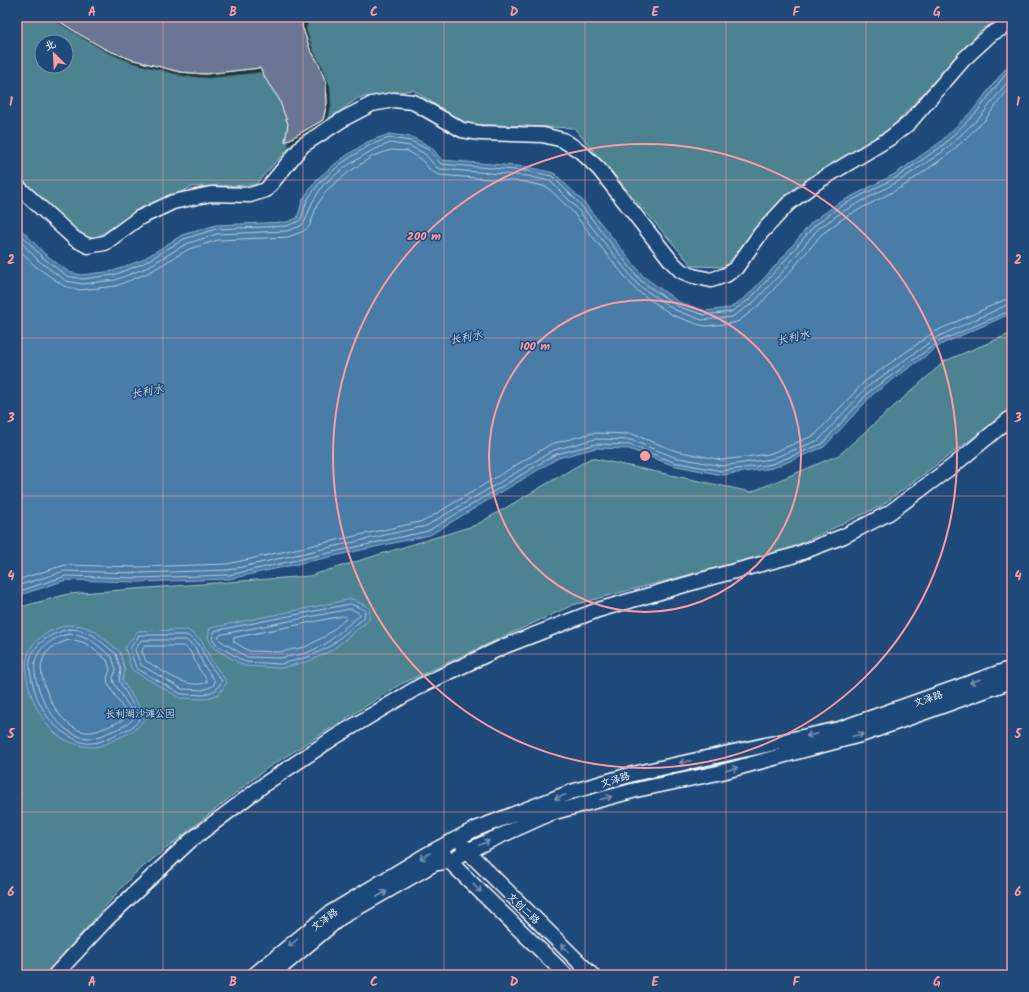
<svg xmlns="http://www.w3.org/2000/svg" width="1029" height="992" viewBox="0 0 1029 992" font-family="Kalam,'LXGW WenKai TC',sans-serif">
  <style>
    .green { fill: #4d8391; stroke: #a6c1c8; fill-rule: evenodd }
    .water { fill: #4a7ca7; stroke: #92b0ca }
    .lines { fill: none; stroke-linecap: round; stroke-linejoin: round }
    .shore { stroke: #b7cbdc; stroke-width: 1 }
    .building { fill: #6b7692; stroke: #fff; filter: url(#shadow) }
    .minor-casing { stroke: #fff; stroke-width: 17 }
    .minor { stroke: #1f4a7a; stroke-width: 14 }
    .oneway { stroke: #7992af }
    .grid { fill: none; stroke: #ff9aa2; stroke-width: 1; stroke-opacity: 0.55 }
    .ring { fill: none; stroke: #ff9aa2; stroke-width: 2 }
    .labels { text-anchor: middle; stroke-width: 3; stroke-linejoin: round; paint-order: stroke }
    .street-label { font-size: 10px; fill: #fff; stroke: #1f4a7a }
    .park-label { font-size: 10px; fill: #d2e0e4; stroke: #1f4a7a }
    .water-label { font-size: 11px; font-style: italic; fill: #d2dee9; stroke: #1f4a7a }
    .centre { fill: #ff9aa2; stroke: #1f4a7a; stroke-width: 2 }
    .ring-label { font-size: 12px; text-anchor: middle; font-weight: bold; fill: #ff9aa2; stroke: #1f4a7a; stroke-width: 3; stroke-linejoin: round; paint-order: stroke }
    .neatline { fill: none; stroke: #ff9aa2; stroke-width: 1.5 }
    .grid-label { font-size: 13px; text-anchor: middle; font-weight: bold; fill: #ff9aa2 }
  </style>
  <defs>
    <filter id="shadow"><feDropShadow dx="3.5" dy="3.5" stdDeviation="0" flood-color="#0009"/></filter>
  </defs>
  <rect width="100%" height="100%" fill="#1f4a7a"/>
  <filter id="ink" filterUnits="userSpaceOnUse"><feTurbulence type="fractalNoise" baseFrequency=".025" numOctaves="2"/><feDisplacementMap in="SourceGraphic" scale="8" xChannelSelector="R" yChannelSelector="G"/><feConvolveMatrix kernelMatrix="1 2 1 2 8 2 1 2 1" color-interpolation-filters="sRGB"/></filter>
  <g filter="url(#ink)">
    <path class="green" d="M17,17H1012L983,28L888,132L798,186L728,267L692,266L574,128L465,124L413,90L358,98L286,151L255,185L192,187L141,209L89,242L17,179ZM42,42H66V66H42Z
      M1012,333V409L881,506L791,548L573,605L401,684L266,769L133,875L45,975H17V834L21,792L17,771V608L68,594L309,576L476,525L591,458L751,492L839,455L945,361Z"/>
    <path class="water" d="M1012,66V313L942,344L873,394L824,447L773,468L722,475L672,465L629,449L596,448L558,458L430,535L229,579L138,582L66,580L17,596V225L45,254L69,272L81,275L113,271L142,260L182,235L216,225L287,222L297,218L303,199L317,179L340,160L367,142L389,134L412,137L431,147L442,160L528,167L554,173L582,200L644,277L679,302L705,311L730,308L747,296L778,263L811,223L837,204L895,174L939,143L974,109L1005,69Z
      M352,599L370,608L369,620L332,650L310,661L281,668L244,666L214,648L208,638L210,628Z
      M68,625L82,626L95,631L120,652L125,671L122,680L145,716C141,728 130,733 118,738C110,742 99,748 90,747C79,746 65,741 56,734C36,716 16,671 32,646C41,634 54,629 68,625Z
      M188,630L202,641L212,662L227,682L219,694L204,699L180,698L132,670L125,648L138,631Z"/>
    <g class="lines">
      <path class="shore" d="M17,230L42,257L67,276L82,279L114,275L144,263L184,239L216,229L287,226L299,221L301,219L307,200L320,182L342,163L368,146L389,138L411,141L429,150L441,164L528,171L552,176L579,203L641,281L677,306L704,315L731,312L750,299L781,265L814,226L839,207L897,177L942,146L977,112L1007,72L1012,70
        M17,238L39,261L66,281L82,284L115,280L146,268L186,244L217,234L287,231L301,226L305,221L312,203L323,185L345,167L371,151L390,143L410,146L425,154L436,167L440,169L527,176L550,181L575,206L638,285L675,310L702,320L732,317L753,303L785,269L818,229L842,212L899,181L945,150L981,116L1012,76
        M17,247L35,266L64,286L80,290L116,286L148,273L189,249L218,240L288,237L304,231L310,225L317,205L328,189L349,172L373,156L391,150L408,151L421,159L431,171L439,175L526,182L547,187L571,210L635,289L672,315L700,325L707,326L733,323L739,321L757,307L789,273L822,234L845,217L902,187L949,154L985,120L1012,84
        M17,580L65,565L138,567L227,564L424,521L551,444L593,433L632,434L676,451L722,460L769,454L815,435L864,382L934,332L1004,300L1012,299
        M17,586L65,571L138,573L228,570L426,526L554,450L595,439L631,440L674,457L722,466L771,459L819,440L867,387L937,337L1007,305H1012
        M17,592L66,576L138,578L229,575L428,531L556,454L596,444L630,445L673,462L722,471L772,464L822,444L870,391L940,341L1012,310
        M351,604L365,610L364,618L329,647L308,657L281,664L245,662L217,645L212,638L215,631Z
        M351,609L359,613L360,615L327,643L307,653L280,658L247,657L221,641L218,638L220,635Z
        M343,616L346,617L345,620L324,637L305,647L280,652L249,651L233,641L234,638Z
        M69,629L81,630L93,635L116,654L121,670L119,681L140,716C139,726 126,730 117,734C109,738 100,743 91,743C85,744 77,741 71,737C49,725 38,706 32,681C31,675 29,667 30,660C34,642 53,633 69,629Z
        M69,634L80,635L90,639L112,657L116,670L113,678L114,683L135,716C131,724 120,728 112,731C106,734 99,737 92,738C60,741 31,690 35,662C38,646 55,637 69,634Z
        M140,635H187L199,644L209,664L222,681L216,690L204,695L181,694L136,668L130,649Z
        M69,640L79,641L87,644L107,660L110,670L107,678L108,684L127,715C125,721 115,723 110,726C104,728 98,731 92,732C68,735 49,703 44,683C42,677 40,669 42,662C45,649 58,643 69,640Z
        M142,640H186L195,647L204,666L215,681L213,686L203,690L182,689L141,665L135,650Z
        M145,646H184L190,651L199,669L207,680V682C188,691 162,670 146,661L142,651Z"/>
    </g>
    <path class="building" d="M53,17H304L302,26L310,49L319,64L326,83L327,103L323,120L285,142L288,124L284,113L279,99L268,83L260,68L205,74L180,72L130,59L105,49L79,34Z"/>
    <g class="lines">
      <defs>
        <path id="minor" d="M17,186L75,239L88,246L105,243L139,218L173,202L211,194L250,195L266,190L303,145L345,118L372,104L394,100L413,102L462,130L480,133L543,135L563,140L580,151L599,169L672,262L681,271L693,276L711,280L726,275L736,268L761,233L788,204L817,182L890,138L909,123L964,59L991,34L1012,23
          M463,845L467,851L592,975
          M444,854L449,861L566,975
          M55,975L107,919L190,841L269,781L335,737L420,686L505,646L598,610L705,579L792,556L844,536L889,513L954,465L1012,417
          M254,975L330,913L426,855L473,830L571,792L633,774L839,729L1012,668
          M272,975L340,918L434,864L449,861L467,851L551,813L636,790L718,773L864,734L1012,681"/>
      </defs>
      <use href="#minor" class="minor-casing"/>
      <use href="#minor" class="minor"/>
    </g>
    <defs><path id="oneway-shaft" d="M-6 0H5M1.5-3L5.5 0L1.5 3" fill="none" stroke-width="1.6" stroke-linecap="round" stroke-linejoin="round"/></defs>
    <g class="oneway">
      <use href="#oneway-shaft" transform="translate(975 681) rotate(160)"/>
      <use href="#oneway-shaft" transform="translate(812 735) rotate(168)"/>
      <use href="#oneway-shaft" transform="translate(858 735) rotate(-15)"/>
      <use href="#oneway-shaft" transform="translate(685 762) rotate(168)"/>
      <use href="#oneway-shaft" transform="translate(732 769) rotate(-15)"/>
      <use href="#oneway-shaft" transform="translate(560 797) rotate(159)"/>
      <use href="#oneway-shaft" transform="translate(606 798) rotate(-15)"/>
      <use href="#oneway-shaft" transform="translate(484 843) rotate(-24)"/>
      <use href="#oneway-shaft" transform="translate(425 856) rotate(151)"/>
      <use href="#oneway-shaft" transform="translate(477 888) rotate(44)"/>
      <use href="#oneway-shaft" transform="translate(382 894) rotate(-30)"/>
      <use href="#oneway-shaft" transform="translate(293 943) rotate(141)"/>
      <use href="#oneway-shaft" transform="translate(565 948) rotate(-136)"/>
    </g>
  </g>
  <path class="grid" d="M163,17V975M303,17V975M444,17V975M585,17V975M726,17V975M866,17V975M17,180H1012M17,338H1012M17,496H1012M17,654H1012M17,812H1012"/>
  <g class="ring">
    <circle cx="645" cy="456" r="156"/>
    <circle cx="645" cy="456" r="312"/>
  </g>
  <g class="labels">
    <g class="street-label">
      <text transform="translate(928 698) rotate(-19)" y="4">文泽路</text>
      <text transform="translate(615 779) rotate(-17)" y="4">文泽路</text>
      <text transform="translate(524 908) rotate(44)" y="4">文创二路</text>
      <text transform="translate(324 919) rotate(-37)" y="4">文泽路</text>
    </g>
    <g class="park-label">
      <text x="140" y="717">长利湖沙滩公园</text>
    </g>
    <g class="water-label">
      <text transform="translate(466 337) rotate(-10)" y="4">长利水</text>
      <text transform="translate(793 337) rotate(-12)" y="4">长利水</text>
      <text transform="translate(147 391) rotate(-10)" y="4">长利水</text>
    </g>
  </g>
  <circle cx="645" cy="456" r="6" class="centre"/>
  <g class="ring-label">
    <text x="424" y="240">200 m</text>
    <text x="535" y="350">100 m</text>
  </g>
  <rect width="1029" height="992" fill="none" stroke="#1f4a7a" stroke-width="44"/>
  <g transform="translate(54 54) rotate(336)"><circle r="19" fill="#1f4a7a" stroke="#7992af"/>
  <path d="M0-3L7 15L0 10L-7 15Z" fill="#ff9aa2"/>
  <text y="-6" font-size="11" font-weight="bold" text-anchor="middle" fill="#ffffff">北</text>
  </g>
  <rect x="22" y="22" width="985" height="948" class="neatline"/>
  <g class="grid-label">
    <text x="92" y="16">A</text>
    <text x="233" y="16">B</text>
    <text x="374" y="16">C</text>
    <text x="514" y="16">D</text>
    <text x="655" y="16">E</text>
    <text x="796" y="16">F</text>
    <text x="937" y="16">G</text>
    <text x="11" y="106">1</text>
    <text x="1018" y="106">1</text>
    <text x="11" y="264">2</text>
    <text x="1018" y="264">2</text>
    <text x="11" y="422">3</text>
    <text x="1018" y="422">3</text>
    <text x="11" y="580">4</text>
    <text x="1018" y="580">4</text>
    <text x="11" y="738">5</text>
    <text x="1018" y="738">5</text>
    <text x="11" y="896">6</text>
    <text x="1018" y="896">6</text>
    <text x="92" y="986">A</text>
    <text x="233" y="986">B</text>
    <text x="374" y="986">C</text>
    <text x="514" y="986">D</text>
    <text x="655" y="986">E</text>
    <text x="796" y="986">F</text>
    <text x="937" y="986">G</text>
  </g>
</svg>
